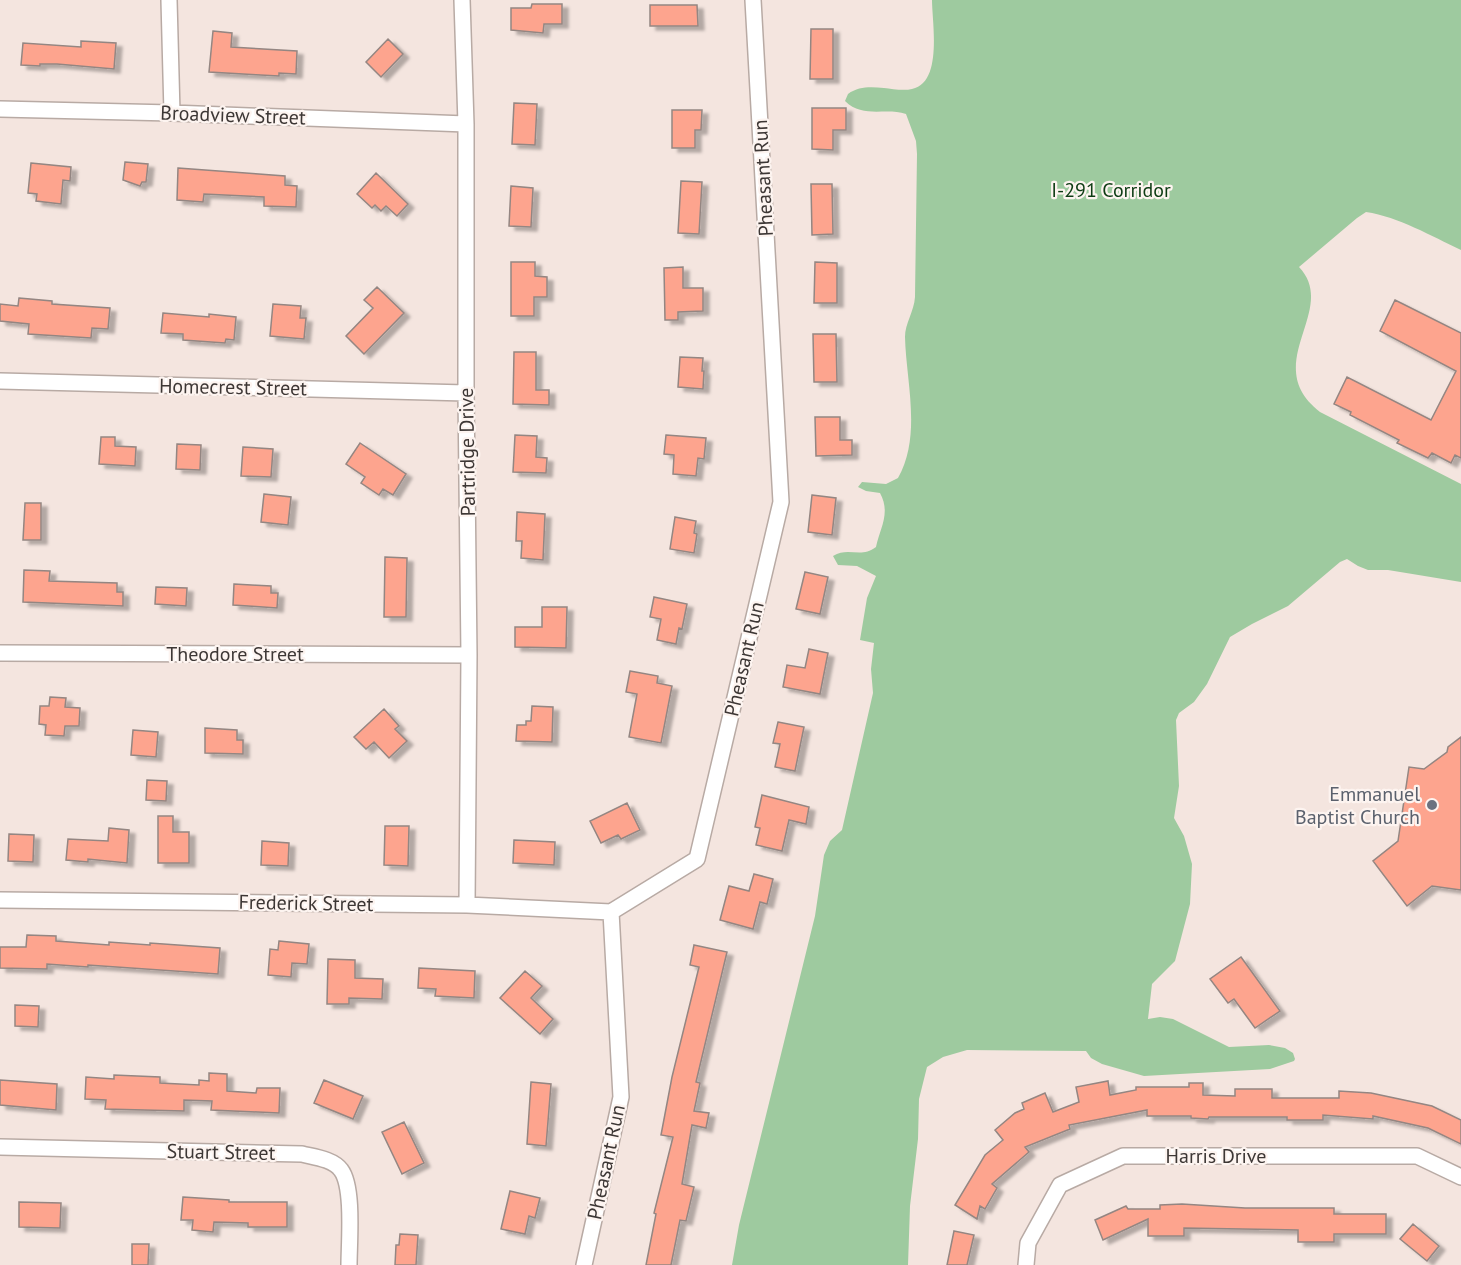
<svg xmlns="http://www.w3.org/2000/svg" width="1461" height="1265" viewBox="0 0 1461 1265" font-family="'PT Sans',sans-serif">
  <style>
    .green { fill: #9eca9f }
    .building { fill: #fda48e; stroke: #948682; stroke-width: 1.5; filter: url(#shadow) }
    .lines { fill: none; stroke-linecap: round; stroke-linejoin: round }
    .street-casing { stroke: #b8aaa4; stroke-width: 18 }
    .street { stroke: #fff; stroke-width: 15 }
    .worship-dot { fill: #6b7280; stroke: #fdf4f0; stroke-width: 2 }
    .labels { text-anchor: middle; stroke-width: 4.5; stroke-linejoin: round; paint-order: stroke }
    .street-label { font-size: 20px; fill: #3d3735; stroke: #fdf4f0 }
    .park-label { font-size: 20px; fill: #0d3c13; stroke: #fdf4f0 }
    .worship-label { font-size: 20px; fill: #5b616d; stroke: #fdf4f0; text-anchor: end }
  </style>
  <defs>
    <filter id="shadow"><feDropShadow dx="6" dy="4" stdDeviation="1.5" flood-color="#0004"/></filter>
  </defs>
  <rect width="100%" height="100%" fill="#f4e5df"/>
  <path class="green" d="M932,0H1461V250C1431,236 1399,217 1366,212L1357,218L1299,267C1340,310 1258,364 1320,412L1461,484V582L1388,570H1368L1358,566L1347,559L1340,562L1288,606L1252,624L1230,637L1207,684L1194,702L1179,713L1176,720L1179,786L1174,818L1184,836L1192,864L1190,904L1175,961L1152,984L1148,1019L1160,1017L1173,1019L1229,1047L1269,1045L1285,1048L1293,1053L1295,1059L1294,1061L1270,1069L1144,1076L1102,1064L1091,1058L1086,1051L967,1050L943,1057L927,1067L919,1099L918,1139L910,1206L908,1265H732L739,1225L815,916L824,855L830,841L842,830L873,693L871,669L874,643L860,640L867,598L876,576L857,566L838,565L833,556C849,546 860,559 876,547C880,528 891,513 880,493L866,491L858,487L862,482L886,484L898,478C922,436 906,381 905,337C905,323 914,312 915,297L917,154L916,141L906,114C886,107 863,119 845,101L848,94C859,86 871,87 884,88C892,89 904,91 912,89C943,83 932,22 932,0Z"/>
  <path class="building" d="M532,4H562V24H544L543,33L511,30V8H531Z
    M650,5H697L698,26H650Z
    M811,29H833V79H810Z
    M213,31L232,33L231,47L297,51L296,74L279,73V76L209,72Z
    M388,39L403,54L381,77L366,62Z
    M81,41L116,43L114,69L57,64H40V66L21,65L23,43L81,47Z
    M514,103L537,104L535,145L512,144Z
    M812,108H846V130H833V150L812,149Z
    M672,110H702L701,130H695V148H672Z
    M125,162L148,164L146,182H142L140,186L123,180Z
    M31,163L71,167L70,181L63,180L61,204L36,201L37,194L28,193Z
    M178,168L285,176V185L297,186L296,207L264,206V197L204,194L203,202L177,200Z
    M376,173L408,204L397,216L386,206L381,211L375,205L372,208L357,194Z
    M681,181L702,182L699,234L678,233Z
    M811,184H832L833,234L812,235Z
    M511,186L533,188L531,227L509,226Z
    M511,262H535V276L547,277V297H534V316H511Z
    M815,262L837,263V303H814Z
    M683,267V288H703V311L678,312V320H665L664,268Z
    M377,287L404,313L364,354L346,336L373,308L364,300Z
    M19,298L52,301V304L110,308L108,329L92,328L91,338L28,334L29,324L0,321V304L18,306Z
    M1395,300L1461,333V458L1455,455L1451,463L1432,453L1428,458L1397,443L1399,440L1350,415L1351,412L1334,404L1347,377L1431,420L1456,371L1380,331Z
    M273,304L301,306L300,318H306L304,339L270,336Z
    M163,313L209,317V314L236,317L234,340L226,339L225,343L183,340V334L161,333Z
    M813,334H836L837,382H814Z
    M514,352H536V390H549V405L513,404Z
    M680,357L703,358L702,371H704L703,389L678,387Z
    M815,417H840V440H852V455L816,456Z
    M515,435L537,436L536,457L547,458L546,473L513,472Z
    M666,435L706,438L704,459L698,458L696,476L673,474L674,455L664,454Z
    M101,437H115V446L136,447L135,466L99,464Z
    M360,443L406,474L393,495L383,489L379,495L361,483L365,477L346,464Z
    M177,444L201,445L200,470L176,469Z
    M243,447L273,449L271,477L241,476Z
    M264,494L291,497L288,525L261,522Z
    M812,495L836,498L832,535L808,532Z
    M25,503H41V540H23Z
    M517,512L545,514L543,560L521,558L522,541H516Z
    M675,517L696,521L694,533L697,534L694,553L670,549Z
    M385,557L407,558L406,617H384Z
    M24,570L50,571L49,581L117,583V592H123V606L23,602Z
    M805,572L828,577L820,614L796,609Z
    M234,584L271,586V593H278L277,608L233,605Z
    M156,587L187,588L186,606L155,604Z
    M654,597L687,604L682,629L679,628L676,644L657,640L661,619L650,617Z
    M542,607H567L566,648L515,647V627H542Z
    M809,649L828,653L820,694L783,687L787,665L805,668Z
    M630,671L658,676L657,683L672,686L661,743L629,737L637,694L626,692Z
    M50,697L66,698L65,707L80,708L79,726H65L64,736L45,735L46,725L39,724L40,706H49Z
    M532,706L553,707L552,742L516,741L517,725H526V721H531Z
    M384,709L399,726L395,729L407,741L389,758L374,742L366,749L354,737Z
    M778,722L804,727L795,771L775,767L780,744L773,743Z
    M205,728L237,730V740H243V754L205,753Z
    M133,730L158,732L156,757L131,755Z
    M1461,737V890L1432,886L1407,906L1373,861L1398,841L1409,767L1424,769L1447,752L1448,747Z
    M147,780L167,781L166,801L146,800Z
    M762,795L809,807L806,824L789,820L782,851L756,845L760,828L755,827Z
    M627,803L640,830L621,839L618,835L601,843L590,821Z
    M158,816H173V832H189V863H158Z
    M385,826H409L408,866L384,865Z
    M109,828L129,830L127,863L88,859V862L66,860L68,839L108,841Z
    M9,834L34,835L33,862L8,861Z
    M514,840L555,842L554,865L513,863Z
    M262,841L289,843L288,866L261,865Z
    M754,874L773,879L767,904L760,902L753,929L720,920L729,886L749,891Z
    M27,935L56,936V941L109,945V942L150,945V943L220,948L218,974L88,965V967L47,964V969L0,968V947H26Z
    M279,941L309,944L307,964L292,963L291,977L268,975L270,949L278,950Z
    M694,945L727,952L696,1082L700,1083L694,1111L709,1113L706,1128L692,1125L682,1184L694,1187L686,1221L680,1220L671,1265H646L656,1214L654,1213L673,1137L661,1135L672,1077L699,967L690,965Z
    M1241,957L1280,1011L1255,1028L1234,999L1228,1003L1210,979Z
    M328,959L355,960V978L383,979L382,999L349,998V1004H327Z
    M419,968L475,971L474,998L435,996L436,989L418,988Z
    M525,971L542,986L531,998L553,1019L540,1034L500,998Z
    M15,1005L39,1006L38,1027L15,1026Z
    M209,1073L227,1074V1091L256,1093L257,1088H280L279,1113L211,1110L212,1101L184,1100V1111L105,1109L106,1100L85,1099L86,1077L114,1079V1075L160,1077V1083L199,1085V1080L209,1081Z
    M0,1080L57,1084L56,1110L0,1105Z
    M324,1080L363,1096L353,1119L314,1103Z
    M1108,1081L1110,1095L1136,1090V1087H1189V1083H1203V1095L1235,1096V1089H1272V1098H1339V1091L1371,1093L1432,1106L1461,1120V1144L1428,1128L1373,1116V1119L1323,1115V1120H1287V1117H1209L1208,1119L1191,1118V1116H1147V1110L1069,1125L1070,1129L1025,1147L1029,1152L992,1184L997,1188L985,1209L980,1206L977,1219L955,1205L985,1155L1003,1140L995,1130L1015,1113L1024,1109L1022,1103L1045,1093L1053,1112L1079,1102L1076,1087Z
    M531,1082L551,1084L546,1146L527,1144Z
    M404,1122L424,1163L402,1174L382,1132Z
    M510,1191L540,1198L535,1218L529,1216L525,1234L501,1229Z
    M183,1197L229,1200V1202H287V1227H248V1223L214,1222L213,1232L192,1230L193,1220H181Z
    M19,1202L61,1203L60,1228L19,1227Z
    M1182,1204L1245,1208H1334V1214H1386V1234H1334V1242H1298V1230L1184,1228V1236H1148V1219L1103,1240L1095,1220L1126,1206L1128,1209H1160V1205Z
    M1413,1224L1439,1246L1427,1261L1400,1239Z
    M954,1231L974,1235L967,1265H947Z
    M400,1234L418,1235L416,1265H395L396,1245H399Z
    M132,1244H149L148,1265H132Z"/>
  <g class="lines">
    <defs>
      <path id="street" d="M169,0L172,113
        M462,0L466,124V393L469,655L467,905
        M0,109L172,113L466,124
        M0,381L466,393
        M0,653L469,655
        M0,900L467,905L611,912
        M611,912L697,859L781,502L753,0
        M0,1147L302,1154C314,1157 333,1159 341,1170C354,1187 349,1243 349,1265
        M584,1265L621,1097L611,912
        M1026,1265L1028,1243L1060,1185L1123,1156H1417L1461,1177"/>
    </defs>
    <use href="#street" class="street-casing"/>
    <use href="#street" class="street"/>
  </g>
  <circle class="worship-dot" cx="1432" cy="805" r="6"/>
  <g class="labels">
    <g class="street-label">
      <text transform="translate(233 115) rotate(2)" y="7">Broadview Street</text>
      <text transform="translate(763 178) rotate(-93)" y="7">Pheasant Run</text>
      <text transform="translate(233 387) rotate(1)" y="7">Homecrest Street</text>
      <text transform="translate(467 452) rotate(-91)" y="7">Partridge Drive</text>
      <text x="235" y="661">Theodore Street</text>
      <text transform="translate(744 659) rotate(-77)" y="7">Pheasant Run</text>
      <text transform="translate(306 903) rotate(1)" y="7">Frederick Street</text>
      <text transform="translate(221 1152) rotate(1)" y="7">Stuart Street</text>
      <text x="1216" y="1163">Harris Drive</text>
      <text transform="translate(606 1162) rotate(-78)" y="7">Pheasant Run</text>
    </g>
    <g class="park-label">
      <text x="1111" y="197">I-291 Corridor</text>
    </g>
    <g class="worship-label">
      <text x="1420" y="801">Emmanuel<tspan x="1420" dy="23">Baptist Church</tspan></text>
    </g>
  </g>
</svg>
